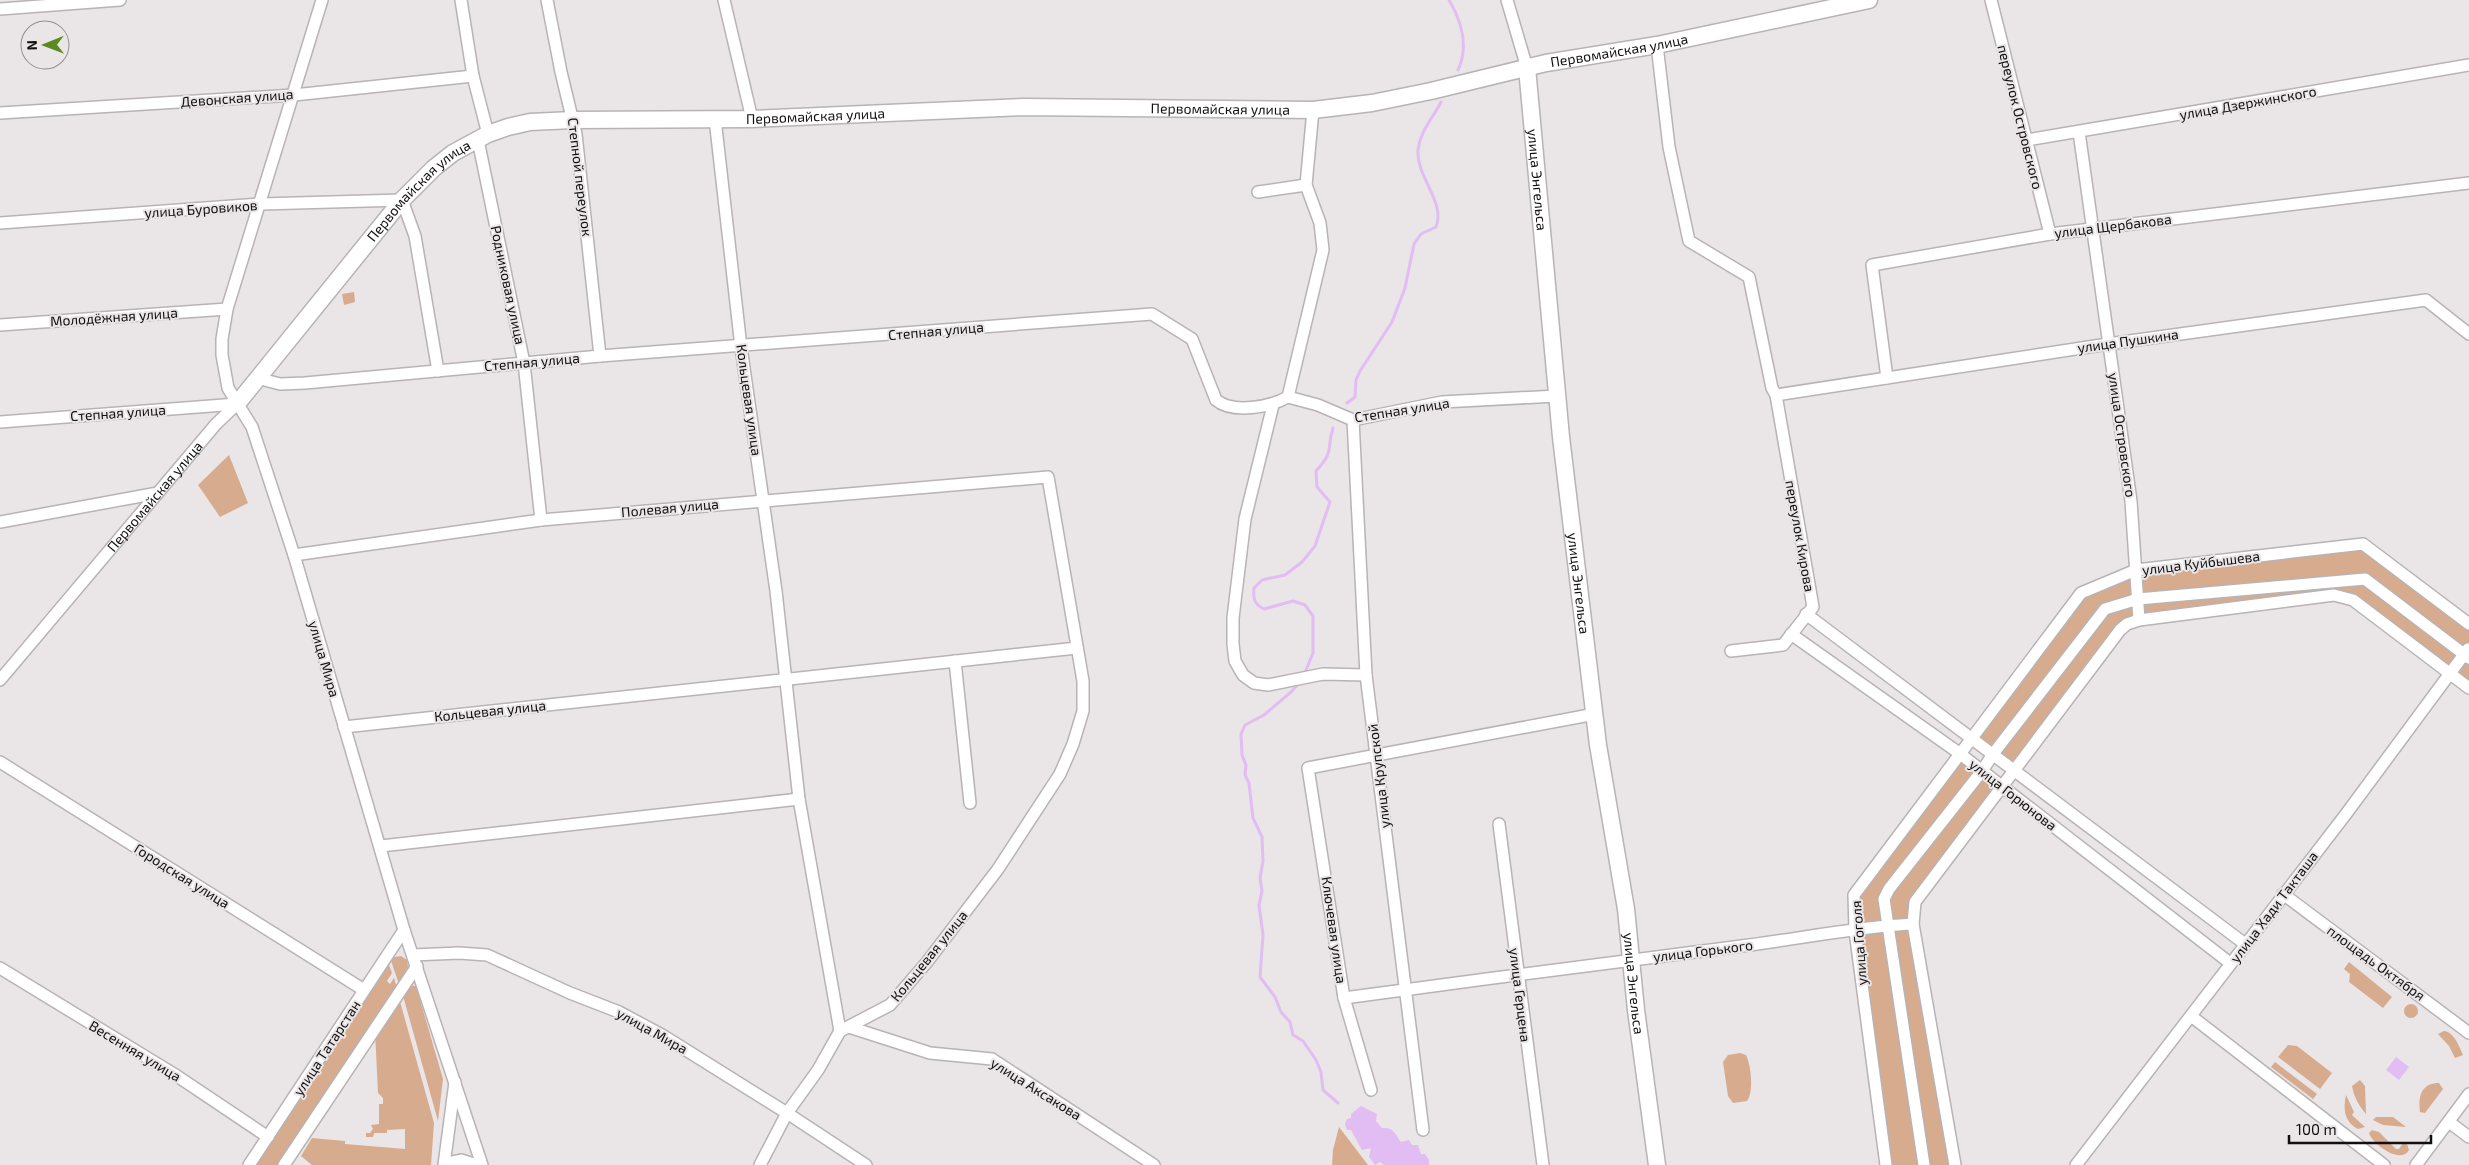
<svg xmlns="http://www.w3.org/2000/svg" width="2469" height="1165" viewBox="0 0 2469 1165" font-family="'Exo 2',sans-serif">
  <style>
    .green { fill: #d7ab8e }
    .water { fill: #e1bdf3 }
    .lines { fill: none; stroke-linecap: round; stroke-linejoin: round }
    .stream { stroke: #e1bdf3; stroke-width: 3 }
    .street-casing { stroke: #b8b3b4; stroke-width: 14 }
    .secondary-casing { stroke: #b8b3b4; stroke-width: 19 }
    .street { stroke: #fff; stroke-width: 11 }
    .secondary { stroke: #fff; stroke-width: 16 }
    .labels { text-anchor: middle; stroke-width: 4; stroke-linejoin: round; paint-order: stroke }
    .street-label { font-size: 14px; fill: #110f0f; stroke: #eae5e6 }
  </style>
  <rect width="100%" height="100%" fill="#eae5e6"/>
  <path class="green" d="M354,292L355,302L344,305L342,294Z
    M229,455L248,503L220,517L198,485Z
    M2363,544L2469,624V688L2366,611L2334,595L2127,624L2015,771L1971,738L2081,593L2136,570Z
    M1959,753L2002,787L1915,902L1955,1165H1886L1854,895Z
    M401,956L407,960L408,967L399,984L390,958Z
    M387,960L392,973L387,981L390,984L394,978L397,988L281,1165H254Z
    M2349,962L2392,997L2383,1008L2349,982L2350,974L2344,969Z
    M408,985L416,986L443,1079L438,1121L402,992Z
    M399,998L434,1123L431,1165H312L301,1156L312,1138L345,1141V1144L405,1149V1129L387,1130V1133H374L373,1137H366V1133H370L373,1129L371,1125L379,1124V1104H383V1098L378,1093L375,1031Z
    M2404 1011a7 7 0 1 1 14 0a7 7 0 1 1-14 0Z
    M2444,1031C2454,1032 2459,1046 2463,1055L2455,1058L2449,1046L2438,1034Z
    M2288,1045L2297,1046L2332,1073L2320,1089L2278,1057Z
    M1740,1053L1746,1055C1751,1065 1754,1092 1747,1101L1733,1103L1728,1096L1723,1062L1728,1055Z
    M2275,1062L2317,1094L2313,1099L2271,1067Z
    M2360,1080L2365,1086L2366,1114C2359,1106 2354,1097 2352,1086Z
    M2439,1083L2443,1089L2425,1113L2420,1112C2418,1097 2421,1083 2439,1083Z
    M2346,1095L2354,1112L2352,1115L2365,1127L2358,1129C2344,1122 2343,1109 2346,1095Z
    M2376,1117H2393L2406,1127L2383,1125L2373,1120Z
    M1339,1127L1368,1165H1332L1333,1150Z
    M2372,1130L2379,1132L2396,1149H2399L2403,1143L2407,1144L2409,1150C2401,1165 2372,1144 2369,1133Z"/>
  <path class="water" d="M2396,1057L2409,1067L2399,1080L2386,1070Z
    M1361,1106L1377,1114L1376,1121L1382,1128C1394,1127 1395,1134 1401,1142L1409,1140L1412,1145H1418L1421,1154H1425L1429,1160V1165H1384L1380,1162L1375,1165L1369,1157L1371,1148L1362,1150L1351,1130H1347L1345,1124L1347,1119L1351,1118V1114Z"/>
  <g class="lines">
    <path class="stream" d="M1449,0C1462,22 1469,46 1458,70
      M1347,403L1355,397L1356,380L1360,371L1392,322L1405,288L1414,244L1421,234L1436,227C1446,202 1416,177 1418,150C1420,131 1433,118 1441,102
      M1304,675L1313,653V616L1305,605L1293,601L1264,609C1254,604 1253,599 1254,588L1262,580L1285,575L1302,562L1315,546L1330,502L1317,487L1316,471C1335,450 1326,451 1333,428
      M1300,682L1291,692L1264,715L1245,725L1241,734L1242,755L1246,765L1245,775L1249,783L1253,818L1262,837L1263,861L1260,878L1262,891L1259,905L1263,935L1260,977L1275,997L1281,1012L1290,1022L1293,1035L1303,1041L1316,1060L1321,1072L1323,1090L1338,1103"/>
    <defs>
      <g id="street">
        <path d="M322,0L227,309L222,339V355L228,388L252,427L294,555L404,930L482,1165"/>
        <path d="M461,0L473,76L488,134"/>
        <path d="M547,0L561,72L576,134L600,356"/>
        <path d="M724,0L752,119"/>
        <path d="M1507,0L1527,68"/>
        <path d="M1991,0L2050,234"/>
        <path d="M0,9L120,0"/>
        <path d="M1657,45L1669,147L1689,241L1749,277L1772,388L1776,395L1813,607L1783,645L1731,651"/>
        <path d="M0,113L294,95L473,76"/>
        <path d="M715,119L741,347L776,591L799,799L840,1031"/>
        <path d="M2079,132L2131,501L2139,620"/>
        <path d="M478,140L524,363L541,520"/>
        <path d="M2027,140L2469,65"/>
        <path d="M1258,192L1306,185"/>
        <path d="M0,223L261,204L402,200L415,236L438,371"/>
        <path d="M0,325L227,309"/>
        <path d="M257,378L280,384L305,383L600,356L1152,314L1192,339L1216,400C1233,414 1270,407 1288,397L1318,405L1353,420L1442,402L1557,396"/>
        <path d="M1887,378L1872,265L2050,234L2469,183"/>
        <path d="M1776,395L2108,344L2426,300L2469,334"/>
        <path d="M1288,397L1323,250L1320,223L1306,185L1313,110"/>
        <path d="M1273,405L1245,519L1233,618V644L1235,661L1243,675L1254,683L1268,685L1323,674L1366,675"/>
        <path d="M1353,420L1366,675L1423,1130"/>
        <path d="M0,422L237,404"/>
        <path d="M0,522L158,493"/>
        <path d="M294,555L541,520L1048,477L1083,681V711L1073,744L1060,774L998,869L927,962L890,1005L840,1031"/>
        <path d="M1806,614L2245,944"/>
        <path d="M1791,634L1959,753L2230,963"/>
        <path d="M955,661L970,803"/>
        <path id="s1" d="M0,680L216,424L237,404"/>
        <path d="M344,727L1077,648"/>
        <path d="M0,762L364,990"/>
        <path d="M1499,824L1543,1165"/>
        <path d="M381,846L799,799"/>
        <path d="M2283,894L2469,1033"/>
        <path d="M413,955L459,953L487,955L570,993L619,1012L662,1035L787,1113L818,1070L840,1031"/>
        <path d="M0,968L177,1076L268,1137"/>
        <path d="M1344,998C1474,980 1603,964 1734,947C1793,940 1854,927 1913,924"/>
        <path d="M2191,1016L2384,1165"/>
        <path d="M849,1027L930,1053L992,1059L1154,1165"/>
        <path d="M1371,1090L1344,998L1308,768L1595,714"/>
        <path d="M2449,1122L2469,1137"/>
        <path d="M249,1165L404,930"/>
        <path d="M284,1165L417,966"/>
        <path d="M444,1165L455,1082"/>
        <path d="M450,1165L452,1162L461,1160L477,1165"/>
        <path d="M760,1165L787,1113L866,1165"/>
        <path d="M1886,1165L1855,931L1854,895L2081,593L2136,570L2363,544L2469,624"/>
        <path d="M1924,1165L1884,899L1889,889L1982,771L1993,754L2105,609L2138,599L2365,579L2469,658"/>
        <path d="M1955,1165L1913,924L1915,902L2120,630L2127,624L2139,620L2334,595L2353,600L2469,688"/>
        <path d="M2076,1165L2346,814L2468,649"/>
        <path d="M2416,1165L2469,1094"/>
      </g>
      <g id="secondary">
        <path id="s2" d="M1527,68L1561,437L1598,745L1626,909L1636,1010L1657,1165"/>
        <path id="s3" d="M237,404L402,200L434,168L453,153L488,134L508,127L530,122L573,120L752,119L1024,107L1313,110L1372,103L1431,91L1546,63L1657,45L1869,0"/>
      </g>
    </defs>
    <use href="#street" class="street-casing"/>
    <use href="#secondary" class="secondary-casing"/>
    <use href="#street" class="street"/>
    <use href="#secondary" class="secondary"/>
  </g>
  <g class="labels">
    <g class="street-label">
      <text dy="5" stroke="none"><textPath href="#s3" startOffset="1511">Первомайская улица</textPath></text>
      <text transform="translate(237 98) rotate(-4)" y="5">Девонская улица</text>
      <text transform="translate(2248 103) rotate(-10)" y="5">улица Дзержинского</text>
      <text dy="5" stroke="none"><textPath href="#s3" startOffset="1106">Первомайская улица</textPath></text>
      <text dy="5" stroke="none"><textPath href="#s3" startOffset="701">Первомайская улица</textPath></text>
      <text transform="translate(2020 117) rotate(76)" y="5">переулок Островского</text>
      <text transform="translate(580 177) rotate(83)" y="5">Степной переулок</text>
      <text dy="5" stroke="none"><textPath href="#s2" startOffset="112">улица Энгельса</textPath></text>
      <text dy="5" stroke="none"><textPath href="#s3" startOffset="281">Первомайская улица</textPath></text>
      <text transform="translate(201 209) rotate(-4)" y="5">улица Буровиков</text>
      <text transform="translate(2113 226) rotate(-7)" y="5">улица Щербакова</text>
      <text transform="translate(508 285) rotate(78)" y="5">Родниковая улица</text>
      <text transform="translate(114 317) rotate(-4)" y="5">Молодёжная улица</text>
      <text transform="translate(936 331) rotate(-5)" y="5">Степная улица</text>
      <text transform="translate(2128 341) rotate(-8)" y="5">улица Пушкина</text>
      <text transform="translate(532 362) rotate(-5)" y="5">Степная улица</text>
      <text transform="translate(749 400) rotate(82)" y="5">Кольцевая улица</text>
      <text transform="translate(1402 410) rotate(-9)" y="5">Степная улица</text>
      <text transform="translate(118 413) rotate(-4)" y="5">Степная улица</text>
      <text transform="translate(2122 435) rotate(82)" y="5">улица Островского</text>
      <text dy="5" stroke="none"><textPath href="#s1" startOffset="240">Первомайская улица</textPath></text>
      <text transform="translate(670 508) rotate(-5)" y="5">Полевая улица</text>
      <text transform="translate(1800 536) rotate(80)" y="5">переулок Кирова</text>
      <text transform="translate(2201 563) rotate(-7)" y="5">улица Куйбышева</text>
      <text dy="5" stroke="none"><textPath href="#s2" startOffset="518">улица Энгельса</textPath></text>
      <text transform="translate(324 659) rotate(74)" y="5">улица Мира</text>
      <text transform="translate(490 711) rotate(-6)" y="5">Кольцевая улица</text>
      <text transform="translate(1379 776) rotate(-97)" y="5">улица Крупской</text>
      <text transform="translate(2013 795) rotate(38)" y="5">улица Горюнова</text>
      <text transform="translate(182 876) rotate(32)" y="5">Городская улица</text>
      <text transform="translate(2274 907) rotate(-53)" y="5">улица Хади Такташа</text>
      <text transform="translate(1334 930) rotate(82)" y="5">Ключевая улица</text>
      <text transform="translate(1859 943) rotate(-94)" y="5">улица Гоголя</text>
      <text transform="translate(1703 951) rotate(-7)" y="5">улица Горького</text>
      <text transform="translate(929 956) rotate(-51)" y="5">Кольцевая улица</text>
      <text transform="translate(2376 963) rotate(36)" y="5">площадь Октября</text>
      <text dy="5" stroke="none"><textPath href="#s2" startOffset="922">улица Энгельса</textPath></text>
      <text transform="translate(1520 995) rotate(83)" y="5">улица Герцена</text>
      <text transform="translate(652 1031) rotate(29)" y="5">улица Мира</text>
      <text transform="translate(327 1048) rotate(-57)" y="5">улица Татарстан</text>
      <text transform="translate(135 1051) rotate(31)" y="5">Весенняя улица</text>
      <text transform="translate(1036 1089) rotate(32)" y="5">улица Аксакова</text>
    </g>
  </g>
  <g transform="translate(45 45) rotate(269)"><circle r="24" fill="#eae5e6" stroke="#938f90"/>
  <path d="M0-4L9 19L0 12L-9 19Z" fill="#598b21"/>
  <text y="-8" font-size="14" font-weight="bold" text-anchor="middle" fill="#110f0f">N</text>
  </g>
  <path d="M2289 1135v8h142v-8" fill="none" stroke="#110f0f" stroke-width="2.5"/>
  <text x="2296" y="1135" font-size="15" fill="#110f0f" stroke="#eae5e6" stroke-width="4" paint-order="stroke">100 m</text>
</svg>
